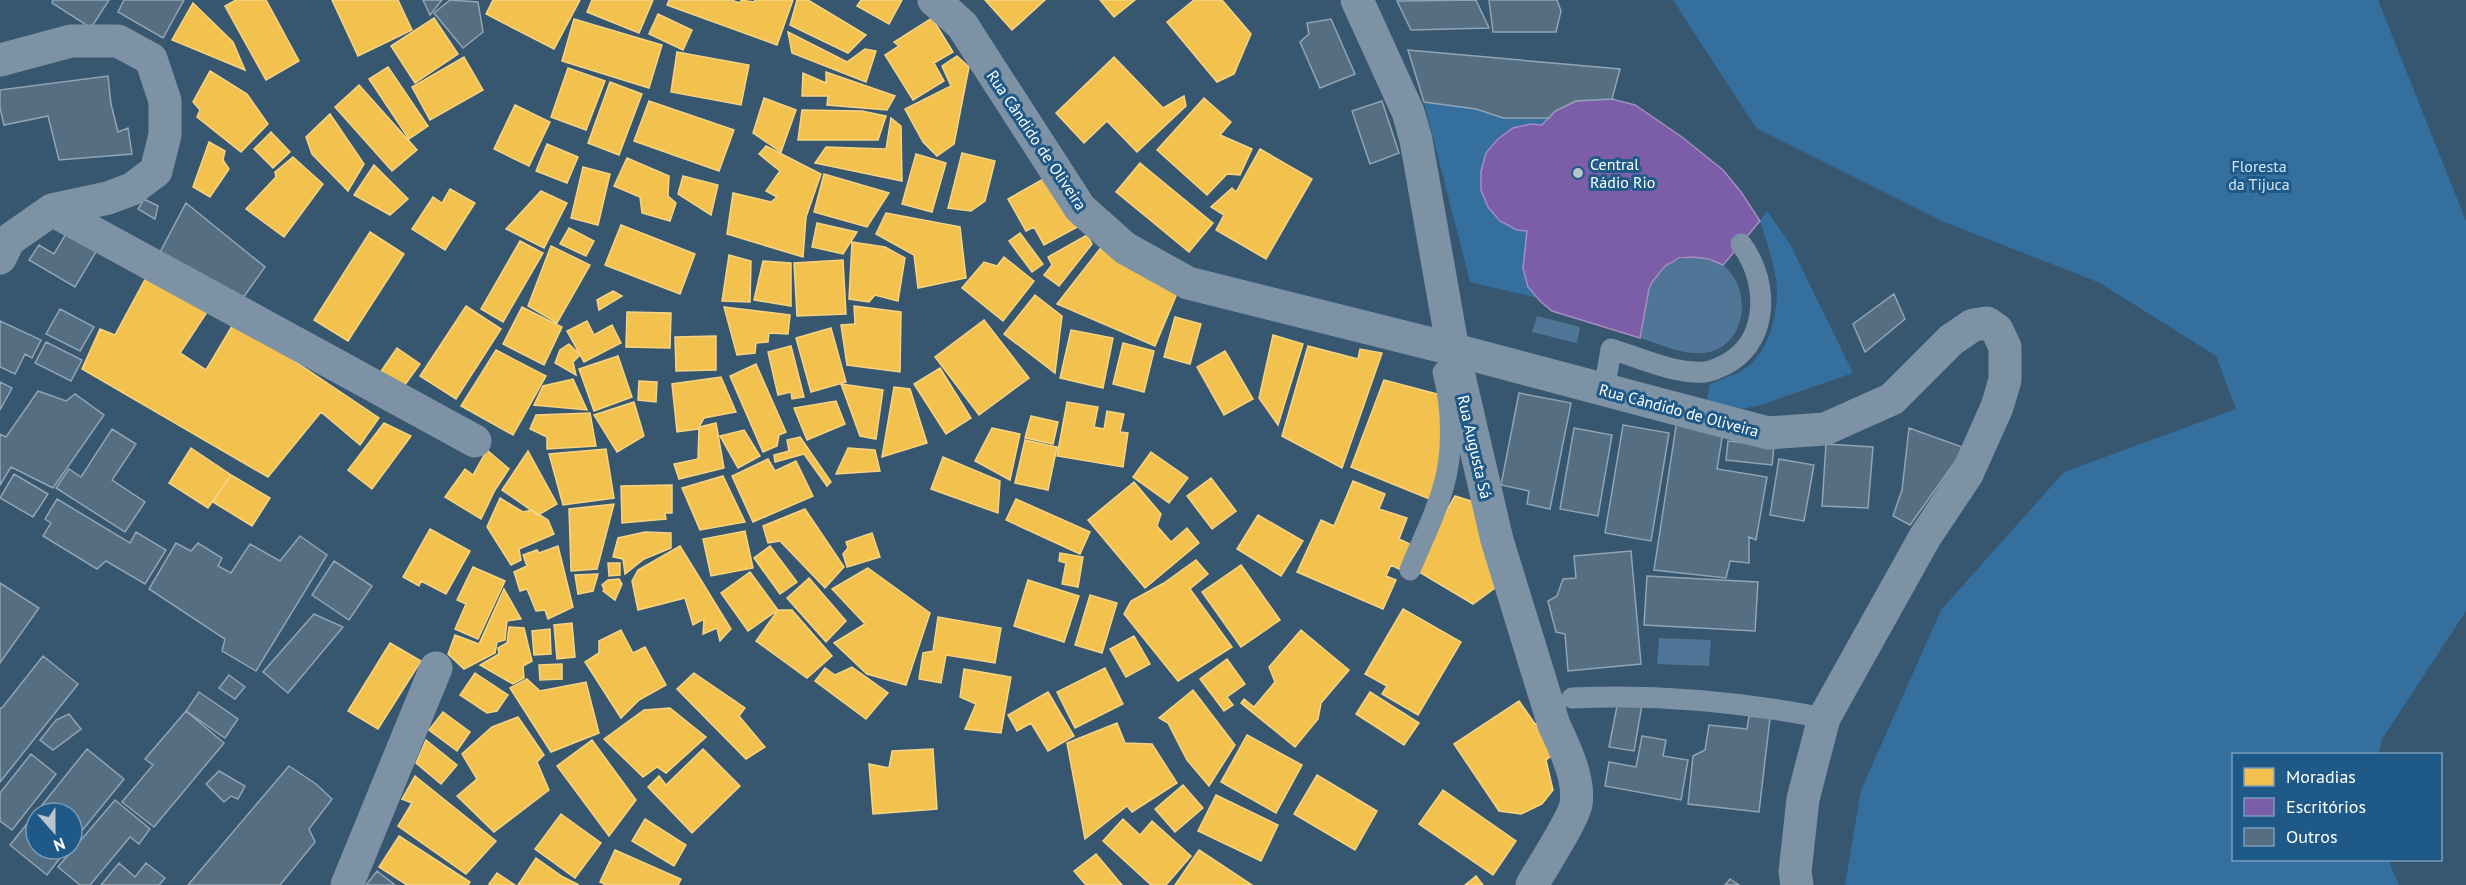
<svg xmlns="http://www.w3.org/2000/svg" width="2466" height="885" viewBox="0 0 2466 885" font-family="'PT Sans',sans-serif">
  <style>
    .green { fill: #346f9e }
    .water { fill: #4f7696 }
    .homes { fill: #f2c14e; stroke: #f6d483; stroke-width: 1.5 }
    .offices { fill: #7b5ea7; stroke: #a38ec1; stroke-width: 1.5 }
    .building { fill: #556e82; stroke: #92a4b3; stroke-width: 1.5 }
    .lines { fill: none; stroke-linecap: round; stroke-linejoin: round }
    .lane { stroke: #7e92a5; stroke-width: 21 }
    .street { stroke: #7e92a5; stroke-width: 33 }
    .poi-dot { fill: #b9c4cd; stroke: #1f5987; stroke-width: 2 }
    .labels { text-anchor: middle; stroke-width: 6; stroke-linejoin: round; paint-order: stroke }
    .street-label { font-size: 16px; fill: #fff; stroke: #1f5987 }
    .poi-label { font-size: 16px; fill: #fff; stroke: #1f5987; text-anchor: start }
    .park-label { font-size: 16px; fill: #cee6f8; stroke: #1f5987 }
  </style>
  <rect width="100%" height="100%" fill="#37566f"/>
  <path class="green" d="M1673,0H2378L2466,221V611L2382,739L2379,754H2234V860H2388L2399,885H1845L1861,790L1941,610L2064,472L2236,409L2216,356L2100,283L1942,221L1756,128Z
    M1424,102L1476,109L1503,118H1549L1542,125L1513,128L1498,139L1486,153L1481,171V190L1517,230L1527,231C1524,259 1519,276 1538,298L1470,282Z
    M1767,211L1790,244L1853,373L1761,405C1744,409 1722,413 1705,407L1710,384C1723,378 1741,374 1752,363C1771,344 1780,307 1776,280C1773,260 1766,240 1760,221Z"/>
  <path class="water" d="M1693,257C1703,258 1716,259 1724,266C1754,291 1746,349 1703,353C1682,355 1660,344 1640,338C1647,300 1646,262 1693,257Z
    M1537,316L1580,327L1577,343L1532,332Z
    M1659,638L1711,640L1709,666L1657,664Z"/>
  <path class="homes" d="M236,0H266L299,61L266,80L225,6Z
    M332,0H398L412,30L358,56Z
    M493,0H580L554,49L486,14Z
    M592,0H653L639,33L587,12Z
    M669,0H731L740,3L741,0L754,2L755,0H793L777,45L667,5Z
    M797,0H808L866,35L848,53L790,25Z
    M861,0H902L889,24L857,6Z
    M985,0H1045L1012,30Z
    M1100,0H1135L1114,17Z
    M1194,0H1222L1251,34L1234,74L1217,82L1167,22Z
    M193,3L233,42L245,70L172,40Z
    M658,14L692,30L683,50L649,34Z
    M434,18L458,54L415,83L391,46Z
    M932,18L953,52L934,63L944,81L913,100L885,55L899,46L894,42Z
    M574,19L662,45L649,88L562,61Z
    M788,32L847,62L865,49L876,51L866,82L792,53Z
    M677,52L749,65L741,105L671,92Z
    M957,56L969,67L954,144L937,156L923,142L905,109L951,86L942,66Z
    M464,57L483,90L430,120L412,87Z
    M1114,57L1163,108L1184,96L1186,106L1137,152L1107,121L1084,143L1056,113Z
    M388,67L428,126L409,139L369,79Z
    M568,68L605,81L586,130L551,117Z
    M210,71L247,94L268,124L241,152L197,117L200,110L193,102Z
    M826,72L895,96L887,110L827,105L828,96H802L803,73L826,83Z
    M610,82L642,94L619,155L588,143Z
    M359,85L417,150L392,171L335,107Z
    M764,98L796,110L781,152L753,133Z
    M1204,98L1231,122L1220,135L1252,149L1240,175L1227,174L1207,195L1157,150Z
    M649,101L734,130L719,171L634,141Z
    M515,105L550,122L529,166L494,149Z
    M802,110L862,111L886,116L878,140H798Z
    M330,114L364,164L348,191L312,154L306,137Z
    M891,118L901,126L902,181L815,163L826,147L886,149Z
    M271,132L290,152L273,168L254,149Z
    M209,142L225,151L223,160L229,169L210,197L193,187Z
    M547,144L578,157L567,183L536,171Z
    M766,146L821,174L806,217L803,257L727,234L733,193L771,202L777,197L766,191L780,171L759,154Z
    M1260,149L1312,179L1266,259L1216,230L1224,215L1211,207L1232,188L1236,192Z
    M962,153L995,161L985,201L971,211L948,208Z
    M916,154L946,163L932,212L902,204Z
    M293,157L323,184L284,237L246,209L276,177L275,172Z
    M627,158L669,176L668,196L676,203L670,221L642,213L640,197L614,186Z
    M1140,163L1213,223L1189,252L1116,192Z
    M374,165L408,199L390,215L354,195Z
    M583,167L610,174L598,225L571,218Z
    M1054,173L1083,224L1044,245L1034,227L1026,231L1008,199Z
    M824,174L889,193L867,227L814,212Z
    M683,176L718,185L711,215L678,194Z
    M450,189L475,203L445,250L412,229L433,197L442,203Z
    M541,191L567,203L544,248L506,229Z
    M886,213L960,227L966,278L918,288L914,255L876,234Z
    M817,223L857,232L843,254L812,247Z
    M621,225L695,254L680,294L605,265Z
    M569,228L594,241L586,256L560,244Z
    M370,232L404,254L348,341L314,320Z
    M1020,233L1043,264L1032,272L1009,241Z
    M1087,235L1092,244L1059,286L1044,275L1052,265L1048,257Z
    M520,241L543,253L503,322L481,309Z
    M852,242L885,247L905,258L898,301L875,295L869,302L849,299Z
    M1103,245L1178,291L1155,346L1057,304Z
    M551,246L590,265L557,323L528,306Z
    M729,255L751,261L750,302L722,301Z
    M1004,257L1034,281L1003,321L962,288L984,262L997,266Z
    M843,260L846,314L797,316L794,263Z
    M763,261L791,263V306L754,300Z
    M148,274L209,309L180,353L206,370L235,321L379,418L360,445L321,412L268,477L82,369L100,329L115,335Z
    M613,291L622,296L599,310L597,300Z
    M1035,295L1062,316L1055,373L1004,334Z
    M466,306L501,329L456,399L420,376Z
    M854,306L901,312L900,372L847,365L841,325L855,324Z
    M522,307L562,327L544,365L503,344Z
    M724,307L790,315L788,334L769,333L768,342L756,343L755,353L737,355Z
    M627,312L671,313L670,348L626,347Z
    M1175,317L1201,324L1190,364L1164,357Z
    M984,320L1029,378L979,415L935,357Z
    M587,321L594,335L612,325L621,343L584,362L567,331Z
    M831,328L846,382L811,392L796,338Z
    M1071,330L1113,338L1103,388L1060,378Z
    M1273,335L1303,344L1278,425L1259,398Z
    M716,336V370L676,371L675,337Z
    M1123,343L1154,351L1144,392L1113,384Z
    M569,344L580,355L573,362L576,375L555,363L560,350Z
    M791,346L804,397L792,399L791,392L778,395L768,352Z
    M1308,346L1358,359L1360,349L1382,353L1342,468L1282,436Z
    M397,348L420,364L399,393L377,377Z
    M496,350L546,376L513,435L461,406Z
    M1225,351L1253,399L1224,415L1197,367Z
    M618,356L632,397L594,411L579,369Z
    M756,364L786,432L779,435L777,446L763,452L730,376Z
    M940,368L971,418L946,434L914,384Z
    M721,377L736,412L704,418L698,429L677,432L672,384Z
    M573,379L587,410L534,405L543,386Z
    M1384,380L1445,396L1448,455L1432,500L1351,467Z
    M639,381L657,382L656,402L638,400Z
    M841,384L883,390L876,439L860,436Z
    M894,387L910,389L927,443L882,457Z
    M836,401L845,424L807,440L794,408Z
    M634,402L644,436L617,452L594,415Z
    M1067,402L1098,407L1094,427L1104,429L1107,411L1124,414L1120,432L1128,433L1123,467L1057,456Z
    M590,413L596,446L547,449V437L530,429L536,415Z
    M1031,416L1058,422L1053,444L1025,438Z
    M384,423L411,436L372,489L348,470Z
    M716,423L724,468L679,479L674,464L698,459L699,427Z
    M992,428L1020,434L1010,480L975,461Z
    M744,430L760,456L738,468L720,436Z
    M800,437L831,482L827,486L804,454L775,462L774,455L789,451L787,440Z
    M1025,440L1057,447L1048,490L1015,483Z
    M191,448L231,475L208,508L169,483Z
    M848,448L875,450L880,471L836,474Z
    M606,449L614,498L563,505L549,454Z
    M487,450L509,469L495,490L481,519L445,497L465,469L473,475Z
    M528,451L557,504L538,515L502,490Z
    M1151,452L1188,478L1169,503L1133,477Z
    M943,457L1000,481L998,513L931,489Z
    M768,459L775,471L796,461L813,496L753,522L732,476Z
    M231,475L270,498L252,526L213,502Z
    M723,476L745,522L700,530L682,488Z
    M1211,478L1236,511L1212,529L1187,496Z
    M1353,481L1385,494L1379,509L1407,518L1399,539L1412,545L1401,570L1391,565L1386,576L1396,580L1383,609L1297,572L1321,520L1334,526Z
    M1134,482L1161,514L1157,526L1171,542L1187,528L1199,543L1145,588L1088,520Z
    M672,485V513H665L666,519L622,523L621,486Z
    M1455,496L1478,503L1495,588L1473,604L1419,572L1432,535Z
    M500,498L523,512L532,510L548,520L554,534L519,549L521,560L511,565L487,527Z
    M1016,499L1090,532L1080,554L1006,520Z
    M614,504L597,569L571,571L569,509Z
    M805,509L844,567L825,588L780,541L768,543L763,526Z
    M1258,515L1303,541L1281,576L1237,549Z
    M430,529L470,551L446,594L421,581L419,586L403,577Z
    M745,531L753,568L711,576L703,539Z
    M645,532L671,533V548L644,559L625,574L623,559L613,557L618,538Z
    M872,533L880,557L847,567L843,554L848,548L846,542Z
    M558,546L573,607L548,619L545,610L536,611L527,589L520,591L514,572L527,566L523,555L537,550L539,553Z
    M680,546L731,629L720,641L717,628L703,634L704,619L693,625L685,598L638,610L632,581L638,570Z
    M770,546L797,582L780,594L754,558Z
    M1060,553L1083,557L1078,587L1062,584L1066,563L1059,561Z
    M1196,560L1208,574L1190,589L1232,647L1178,681L1124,614L1131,601L1164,583Z
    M608,563H620V575L609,576Z
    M1241,565L1280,620L1241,647L1202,592Z
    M473,567L505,581L478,639L455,629L466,604L457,600Z
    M868,568L930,613L906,685L867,674L834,643L865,624L832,589Z
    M750,572L778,610L748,631L721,593Z
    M598,574L593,591L578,594L575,575Z
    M809,578L846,621L826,642L787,598Z
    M619,579L622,584L615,600L603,591L604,589L602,585L608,580Z
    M1028,580L1079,596L1064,642L1014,626Z
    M504,589L521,619L507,621L505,640L497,642L495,653L464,669L448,654L455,635L479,644Z
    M1090,595L1117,603L1102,653L1075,645Z
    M1403,609L1461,642L1418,715L1382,694L1387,686L1365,674Z
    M778,610H792L832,656L807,678L756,641Z
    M938,617L1001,628L995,663L946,655L941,683L919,679L923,653L933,651Z
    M572,623L575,657L557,659L554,625Z
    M509,627L524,628L532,661L523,666L524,678L513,684L480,665L499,654L498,648L507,643Z
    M550,629L551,654L534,655L532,631Z
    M621,630L633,653L645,647L666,685L639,700L621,718L585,662L599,653V641Z
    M1301,630L1349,670L1321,703L1318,719L1295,747L1241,703L1244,699L1254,707L1275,682L1269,667Z
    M1134,636L1150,664L1126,677L1110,649Z
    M390,643L421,661L378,729L348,711Z
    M1227,659L1245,684L1227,697L1233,705L1224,711L1200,679Z
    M562,664V679L540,680L539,665Z
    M852,667L888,693L866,719L815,681L825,668L835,675Z
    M1105,668L1123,704L1075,728L1057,692Z
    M964,669L1011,677L1001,733L965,729L976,704L960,697Z
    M475,673L508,695L497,711L487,713L460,695Z
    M694,673L745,708L739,716L765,747L746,759L677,689Z
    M527,679L540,691L586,682L599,733L551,752L510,688Z
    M1193,690L1235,745L1209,786L1187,760L1168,723L1159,718Z
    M1048,692L1074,736L1048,751L1031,723L1017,731L1008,715Z
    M1370,692L1419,723L1404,745L1356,714Z
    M1519,701L1535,724L1543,722L1562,748L1546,760L1553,790L1542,804L1521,814L1499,811L1454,744Z
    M670,708L706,737L666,773L657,767L643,777L604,739L644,710Z
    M443,712L470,732L457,751L429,730Z
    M518,717L544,755L537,762L549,790L494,832L457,796L477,779L462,754L492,727Z
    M1117,723L1125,743L1152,744L1177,783L1132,812L1127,806L1085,839L1067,743Z
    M1247,735L1302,765L1276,813L1221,782Z
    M426,740L457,765L441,784L416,763Z
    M592,740L636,800L609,836L557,766Z
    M703,749L740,786L692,833L648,787L659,776L666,785Z
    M933,749L937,809L873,814L869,764L889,768L892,751Z
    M1317,775L1377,811L1355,850L1294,814Z
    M415,776L496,841L466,874L398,826L412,803L402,799Z
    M1183,785L1203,808L1175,832L1155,809Z
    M1443,790L1516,841L1493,875L1419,824Z
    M1216,795L1278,825L1261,861L1198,831Z
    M561,814L601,843L575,878L535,849Z
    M645,819L686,845L674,866L632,841Z
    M1123,819L1140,835L1152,821L1191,856L1166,885H1151L1103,841Z
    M399,836L470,882L468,885H407L379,867Z
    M615,850L681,879L678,885H606L600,882Z
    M1199,850L1252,885H1175Z
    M1096,854L1122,885H1086L1074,871Z
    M536,858L563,877L579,885H518Z
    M497,873L515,885H491L489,884Z
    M1476,876L1483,885H1465Z"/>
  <path class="offices" d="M1597,99H1612L1635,105L1682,137L1723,170L1741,192L1760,221L1723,265L1709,259L1693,257L1679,258L1665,266L1652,282L1649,289L1640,338L1552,311L1540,301L1528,287L1523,268L1527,231L1517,230L1500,221L1488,207L1481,190V171L1486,153L1498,139L1513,128L1530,124L1542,125L1555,111L1576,101Z"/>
  <path class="building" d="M53,0H109L91,28L52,3Z
    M124,0H184L163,38L118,12Z
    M423,0H442L430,15Z
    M450,0L478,2L483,32L463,48L434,13Z
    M1476,0L1489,28L1411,30L1397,1Z
    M1489,0H1557L1561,11L1556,32H1493Z
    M1331,19L1355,74L1320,88L1300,42L1309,34L1307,23Z
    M1408,50L1620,69L1612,99L1576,101L1555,111L1549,118H1503L1476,109L1424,102Z
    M108,76L111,104L118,132L128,128L132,154L59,160L48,116L4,125L0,108V90Z
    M1382,101L1399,153L1370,164L1352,111Z
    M144,199L158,206L155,219L138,209Z
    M186,203L265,267L240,302L159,254Z
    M67,232L97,250L75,287L29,260L39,245L54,254Z
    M1894,294L1905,319L1865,352L1853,324Z
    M60,309L94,327L80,351L46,334Z
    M0,321L41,340L32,358L25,354L15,374L0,367Z
    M46,342L82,360L71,381L35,363Z
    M0,382L12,388L0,410Z
    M38,391L66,401L75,394L104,415L53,488L11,467L0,485V434L6,437Z
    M1519,393L1571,403L1550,509L1527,504L1529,491L1501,485Z
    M1677,420L1723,432L1717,469L1767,477L1756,540L1749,537V563L1730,561L1726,578L1654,570Z
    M1623,425L1669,433L1651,541L1605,533Z
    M1574,428L1612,435L1598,516L1560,509Z
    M1909,428L1965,448L1910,525L1893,516L1902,490Z
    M112,429L136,444L112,480L145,502L125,532L56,488L69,469L81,477Z
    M1728,441L1774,446L1772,465L1726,460Z
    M1826,444L1873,447L1868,508L1822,506Z
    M1779,459L1814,465L1804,521L1770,515Z
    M14,474L48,494L33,517L0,498Z
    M57,499L130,543L136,532L166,550L145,584L106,561L97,569L43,536L51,523L45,519Z
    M300,536L327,555L256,671L222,651L225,639L149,589L176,543L191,551L198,543L222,558L218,566L231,573L250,544L280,561Z
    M1631,551L1641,664L1568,671L1565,634L1556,632L1548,601L1557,596L1563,579L1576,578L1574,556Z
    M334,561L372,586L349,620L312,595Z
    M1647,576L1758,582L1755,631L1644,625Z
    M0,583L39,608L0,663Z
    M314,614L343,627L288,693L263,672Z
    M43,656L78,684L0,782V708H2Z
    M229,675L245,687L235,699L219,688Z
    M199,692L238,719L225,738L186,711Z
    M1618,701L1642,705L1634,751L1609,747Z
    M186,711L224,743L154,827L122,802L153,765L145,759Z
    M69,714L81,729L53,750L40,740L56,720Z
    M1749,716L1770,718L1759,812L1688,804L1693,756L1705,750L1709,725L1747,729Z
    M1642,736L1666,740L1663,756L1688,760L1681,800L1605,786L1609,762L1636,767Z
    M87,749L124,779L72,843V813H36V849H67L47,875L10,845Z
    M31,754L56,774L12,830L0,821V793Z
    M289,766L316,784L332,799L309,829L315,842L280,885H188Z
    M219,771L245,786L238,799L231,796L224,802L206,784Z
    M115,800L150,829L139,844L130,837L90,885H80L58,867Z
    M119,863L135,877L146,863L165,878L159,885H101Z
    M377,871L395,885H366Z
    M1730,879L1739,885H1725Z"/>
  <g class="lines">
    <path class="lane" d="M1604,391L1611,349C1640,358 1674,374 1705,372C1713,371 1723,366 1730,362C1770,337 1768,279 1741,244
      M1410,570C1421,543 1435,516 1443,488C1454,452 1452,407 1443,372
      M1572,698C1655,694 1742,702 1824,718"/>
    <path class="street" d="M934,0L962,25L1080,208L1125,248L1188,283L1436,345L1768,433L1825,429L1892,399L1951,340L1973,325L1987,323L1997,330L2005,347V380L1997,407L1967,474L1925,537L1824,718L1803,799L1795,872L1797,885
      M1357,0L1408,112L1416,140L1453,350L1497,540L1554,725C1564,747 1580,778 1576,804C1574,818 1541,869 1532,885
      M0,60L71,41H118L151,59L165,101V135L156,171L132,189L108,198L52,210L9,240L0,258
      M52,210L475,441
      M347,885L436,668"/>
  </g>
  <circle class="poi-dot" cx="1578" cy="173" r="6"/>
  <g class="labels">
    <g class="street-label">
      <text transform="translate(1037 140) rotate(56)" y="6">Rua Cândido de Oliveira</text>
      <text transform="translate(1679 410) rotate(15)" y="6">Rua Cândido de Oliveira</text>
      <text transform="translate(1475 447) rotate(77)" y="6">Rua Augusta Sá</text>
    </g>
    <g class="poi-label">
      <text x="1590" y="170">Central<tspan x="1590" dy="18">Rádio Rio</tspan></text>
    </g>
    <g class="park-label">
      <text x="2259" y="172">Floresta<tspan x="2259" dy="18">da Tijuca</tspan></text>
    </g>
  </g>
  <rect x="2232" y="753" width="210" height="108" fill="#1f5987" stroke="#799bb7" stroke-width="1.5"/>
  <rect x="2244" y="768" width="30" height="18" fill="#f2c14e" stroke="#799bb7" stroke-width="1.5"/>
  <text x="2286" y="783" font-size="18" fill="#ffffff">Moradias</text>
  <rect x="2244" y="798" width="30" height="18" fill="#7b5ea7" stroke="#799bb7" stroke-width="1.5"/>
  <text x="2286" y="813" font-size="18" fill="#ffffff">Escritórios</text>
  <rect x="2244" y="828" width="30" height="18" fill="#556e82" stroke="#799bb7" stroke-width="1.5"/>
  <text x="2286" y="843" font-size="18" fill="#ffffff">Outros</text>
  <g transform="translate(54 831) rotate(159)"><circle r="28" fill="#1f5987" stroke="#799bb7" stroke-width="1.5"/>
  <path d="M0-4.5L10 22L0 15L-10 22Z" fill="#b9c4cd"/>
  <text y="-9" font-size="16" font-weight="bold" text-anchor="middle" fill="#ffffff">N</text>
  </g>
</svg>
